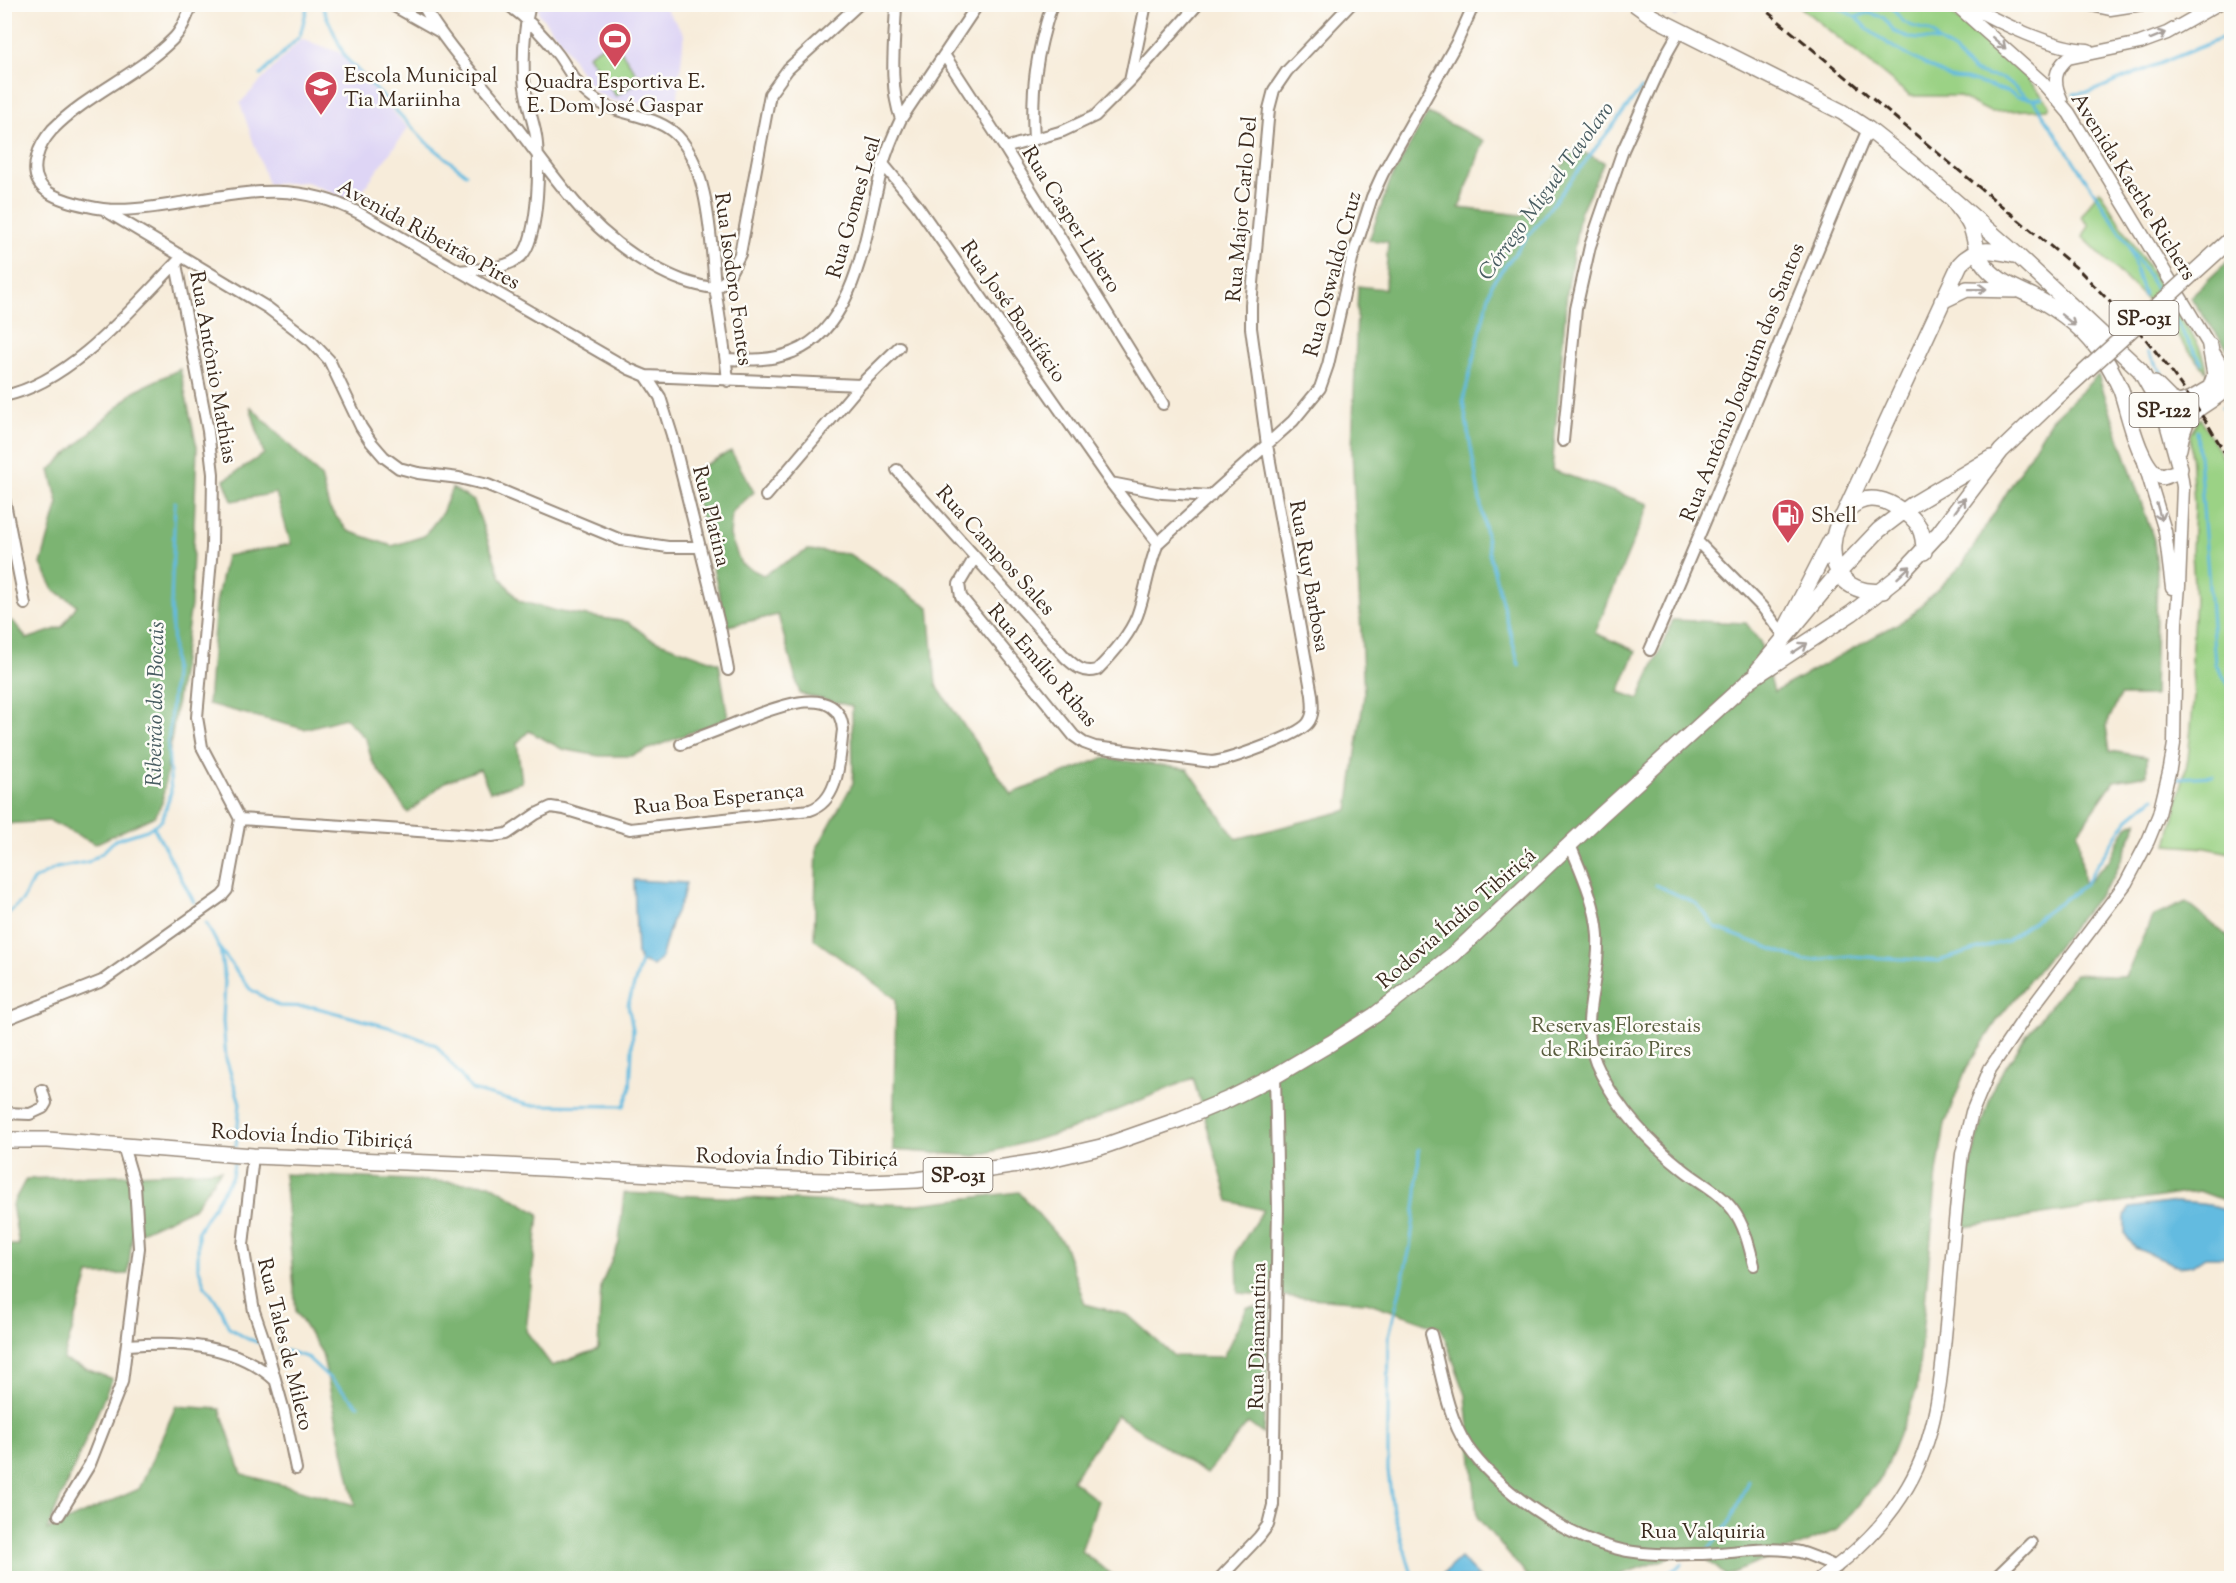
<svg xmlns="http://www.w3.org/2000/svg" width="2236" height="1583" viewBox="0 0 2236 1583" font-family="'Sorts Mill Goudy',serif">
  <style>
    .built { fill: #ded5f5 }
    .industrial { fill: #c3c1db }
    .green { fill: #9bd285; stroke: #6b7e52; stroke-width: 1.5 }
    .forest { fill: #7cb472; stroke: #5c6f48; stroke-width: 1.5 }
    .water { fill: #63bbe0; stroke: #4f727f; stroke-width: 1.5 }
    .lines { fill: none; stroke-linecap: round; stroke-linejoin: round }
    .stream { stroke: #63bbe0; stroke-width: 3 }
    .minor-casing { stroke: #998b7c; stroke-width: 14 }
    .major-casing { stroke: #998b7c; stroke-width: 15 }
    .highway-casing { stroke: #998b7c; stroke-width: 18 }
    .minor { stroke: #fff; stroke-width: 10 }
    .major { stroke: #fff; stroke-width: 12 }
    .highway { stroke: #fff; stroke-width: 15 }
    .rail { stroke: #3b2a1e; stroke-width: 3; stroke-dasharray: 9 4.5; stroke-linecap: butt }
    .highway-bridge-casing { stroke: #998b7c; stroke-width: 18; stroke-linecap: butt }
    .highway-bridge { stroke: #fff; stroke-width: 15 }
    .oneway { stroke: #a79f9a }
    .labels { text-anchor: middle; stroke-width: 5; stroke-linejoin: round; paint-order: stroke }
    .shield { fill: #fdfcf7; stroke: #75695f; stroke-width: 1.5 }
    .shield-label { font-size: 20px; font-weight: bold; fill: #3b2a1e }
    .poi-label { font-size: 21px; fill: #3b2a1e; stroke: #fdfcf7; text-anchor: start }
    .street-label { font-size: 21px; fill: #3b2a1e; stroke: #fdfcf7 }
    .park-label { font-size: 21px; fill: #585c3d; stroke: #fdfcf7 }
    .water-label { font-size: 22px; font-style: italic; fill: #495d62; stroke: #fdfcf7 }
  </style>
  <rect width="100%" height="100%" fill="#fdfcf7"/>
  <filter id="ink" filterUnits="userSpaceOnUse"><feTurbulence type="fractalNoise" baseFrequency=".0167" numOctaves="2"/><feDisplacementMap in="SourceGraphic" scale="12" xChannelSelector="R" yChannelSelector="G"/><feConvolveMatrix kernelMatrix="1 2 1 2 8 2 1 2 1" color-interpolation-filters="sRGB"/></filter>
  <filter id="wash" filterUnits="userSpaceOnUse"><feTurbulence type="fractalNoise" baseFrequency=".008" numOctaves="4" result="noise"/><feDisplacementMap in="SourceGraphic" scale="24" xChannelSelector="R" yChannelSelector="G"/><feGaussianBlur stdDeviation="1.35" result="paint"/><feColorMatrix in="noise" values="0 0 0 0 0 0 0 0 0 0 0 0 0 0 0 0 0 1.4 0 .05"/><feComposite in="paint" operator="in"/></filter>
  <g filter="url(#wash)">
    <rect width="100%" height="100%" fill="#f7ecda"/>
    <path class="built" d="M538,4L663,5L684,34L676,116L649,104L613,101L595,92L582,75L563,43L539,14Z
      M301,39L339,52L408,128L354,202L307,182L268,184L240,103Z"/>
    <path class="industrial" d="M1660,5H1685L1676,17Z"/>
    <path class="green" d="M1886,5L1889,7L1891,4L1941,5L2025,76L2050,105L2048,109L1990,112L1958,96H1910L1798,5Z
      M613,39L641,80L616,96L588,55Z
      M2099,190L2162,289L2149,302L2083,237L2089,225L2081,217Z
      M2175,309C2184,323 2209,356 2206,371L2164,320Z
      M2200,418L2231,473V853L2206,848L2167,845L2188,759L2194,695L2191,658L2195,600L2192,552L2194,505L2190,433Z"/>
    <path class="forest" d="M1428,113L1484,141L1459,208L1522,215L1576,149L1604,162L1580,213L1567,292L1552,470L1649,504L1595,633L1636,651L1619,692L1639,699L1673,620L1746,623L1760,642L1774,692L1908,618L1963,564L2051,420L2098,375L2154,540L2157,570L2154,696H2120L2106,726L2110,751L2147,757V775L2114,781L2078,832L2084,885L2108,862L2127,826L2138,821L2113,878L1998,1019L1966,1069L1945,1124L1937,1173L1917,1389L1882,1477L1837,1530L1726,1576L1695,1549L1610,1578L1528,1577L1477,1517L1466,1395L1441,1328L1367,1302L1238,1293L1237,1251L1263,1210L1229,1201L1193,1078L1067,1131L976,1156L893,1150L896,999L814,939L817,848L853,783L852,706L800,694L778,615L727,626L690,473L731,451L754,492L732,512L730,536L741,564L763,575L808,550L849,554L929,607L936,685L1011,794L1103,758L1188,769L1236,839L1348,810L1364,695L1352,450L1358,286L1385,289L1388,242L1369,240L1390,181Z
      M2231,258V354L2190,297Z
      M180,369L197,447L191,605L162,803L155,816L95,844L50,821L5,824V622L13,621L27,639L62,627L77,605L54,590L41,564L58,503L50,470L136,390Z
      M250,406L321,477L329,508L348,531L392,546L424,536L442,513L452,488L474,501L501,578L519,601L561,612L628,622L651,639L719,663L728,718L631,756H599L562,749L529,731L517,743L522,782L490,792L480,769L445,782L408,813L372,761L366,739L345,718L304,729L208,704L216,603L226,556L291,544L276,493L232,501L224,480L264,454Z
      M2186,902L2231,939V1203L2199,1191L1964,1227L1967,1183L1975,1147L1995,1083L2026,1036L2075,974L2125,977L2152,917Z
      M221,1170L194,1208L132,1236L128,1274L89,1275L63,1360L112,1379L47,1530L139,1489L176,1406L220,1409L242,1474L355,1505L322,1353L296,1312L284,1174L490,1184L539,1214L526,1331L552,1366L598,1349L601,1285L619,1243L624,1193L910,1205L1019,1192L1064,1244L1085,1304L1128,1315L1174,1356L1223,1357L1247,1308L1271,1306L1263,1434L1248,1423L1206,1474L1117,1415L1072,1480L1098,1501L1081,1551L1116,1578H5L4,1245H19L12,1205L26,1179Z"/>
    <path class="water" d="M634,880L686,883L682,900L672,920L661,959L653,966L641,962L637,954Z
      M2176,1202C2195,1204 2214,1203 2231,1212V1257H2205L2193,1265L2180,1267L2135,1248L2125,1234V1215L2130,1208Z
      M1460,1558L1480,1578H1438Z"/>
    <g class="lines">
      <path class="stream" d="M321,4L345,57L426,142L466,174
        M1831,4L1856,17L1867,29L1896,49L1951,78L1966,79L2009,92L2018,97L2033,99L2129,245L2144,296
        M1890,4C1894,10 1898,17 1903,21C1914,31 1931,25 1938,41
        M1856,17L1868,13L1883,17L1895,32L1911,38L1938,41L1955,51L1963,62L1974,71L1988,76L2003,78L2026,97
        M261,75L300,36L308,4
        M2074,94L2090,92L2232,34
        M2033,99L2042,98
        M2130,247L2161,297
        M2166,305L2202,363
        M2147,352L2177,394
        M2222,407L2232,424
        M2197,430L2215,664L2232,690
        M1519,665L1489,553L1463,401L1492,283L1641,89
        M2172,781L2176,778L2213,776
        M153,826L194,902
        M1656,885L1697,904L1716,928L1805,961L1849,956L1938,961L2006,941L2084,885L2127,820L2154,797
        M4,917L22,901L33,880L56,868L88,862L102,853L115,840L147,830L162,820L171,792L168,746L174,675L171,604L175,502
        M206,923L220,949L225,982L223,1021L226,1059L240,1103L236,1146
        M220,949L250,989L279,1006L314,1007L392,1028L436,1045L472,1090L528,1105L624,1106L630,1090L633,1029L628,1005L641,962
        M234,1163L232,1176L198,1231V1266L205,1286L219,1305L229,1328L246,1338L260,1343
        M279,1349L307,1357L358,1405
        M1709,1549L1731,1520L1748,1481
        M1413,1578L1393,1511L1388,1471V1424L1389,1336L1410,1248L1417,1193L1419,1149
        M1646,1578L1672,1571L1682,1564"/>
    </g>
  </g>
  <g filter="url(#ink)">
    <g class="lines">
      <defs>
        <path id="minor" d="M192,4C187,16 182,31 172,40C137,75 87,94 52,130C45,138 39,148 37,157C27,192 61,200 87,206C115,213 140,209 168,205C239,194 292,178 359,213L629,369L646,376L860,385
          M390,4L440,32
          M422,4C446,45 479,80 508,116C553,173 585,230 652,266C672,277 692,286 716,288L727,279L740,254L770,94L788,69L859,4
          M507,4C528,19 544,35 559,56C568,69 576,85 589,95C613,116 647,112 672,131C709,160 711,243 715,286C719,317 725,349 728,381
          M896,4C895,41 888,84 901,119
          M945,56L1005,148L1163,404
          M1130,81L1146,4
          M1034,140C1031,87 1036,55 1052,4
          M1005,148L1063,131L1095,116L1130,81L1198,4
          M883,164L916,204L1111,483L1158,543
          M106,211L268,308L311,341L329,360L361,427L371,442L384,457L399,468L418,473L459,478L488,485L621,540L668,547H700
          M459,271C478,269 506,270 521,256C539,240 541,155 535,131C531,113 525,97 524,78C523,53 524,28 530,4
          M726,359C748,360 772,361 793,352C859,326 866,225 883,165C887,149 894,134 901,119L978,4
          M646,376L660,397L672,435L721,632L728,670
          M4,396C72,382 133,307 179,260
          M1563,441L1576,309L1590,246L1623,150L1667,53L1680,30
          M897,470L1065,657C1075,666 1083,674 1097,670C1112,655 1129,636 1137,616C1146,592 1148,567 1158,543L1293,421L1320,388L1328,365L1352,259L1372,197L1383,173L1457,42L1474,4
          M1111,483L1162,493L1211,496
          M766,496L860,385L899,347
          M4,498L25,604
          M1698,542L1762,607L1783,634
          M975,557L959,584L961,597L1074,736L1084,743L1095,747L1212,762C1230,760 1298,736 1308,723C1314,715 1313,705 1312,695L1267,445L1251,328V305L1269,109L1274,90L1287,71L1351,4
          M1650,650C1726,477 1795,302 1868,129
          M240,819L492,836L507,834L536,814L551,807L564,809L630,829L810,810C841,800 839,756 843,730C839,677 765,712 738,722C719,730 700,737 681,744
          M1570,845C1582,874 1596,903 1598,936C1601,985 1574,1024 1601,1074C1620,1111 1651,1144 1684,1170C1700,1183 1720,1192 1733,1210C1745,1226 1749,1246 1754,1265
          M4,1020L102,981L222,896L227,890L240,819L202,747L197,717L212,548L213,474L208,431L176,264
          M4,1113L30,1114L43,1108L46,1103L42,1090
          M253,1156L243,1245L254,1311L265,1343L284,1411L296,1469
          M1431,1334C1441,1370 1446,1414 1467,1446C1496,1488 1564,1536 1614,1548C1639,1555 1669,1555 1695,1554C1729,1554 1761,1546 1795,1551C1809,1553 1824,1562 1837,1567
          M128,1345C179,1341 236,1344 275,1380
          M59,1515L90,1464L122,1382L139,1248L135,1186L123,1146
          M1220,1578L1259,1537L1268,1525L1273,1505L1278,1207L1275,1076
          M1995,1578L2031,1543"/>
        <path id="major" d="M1955,4L2042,82L2069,113L2232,383
          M1966,4C1998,22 2053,49 2088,50
          M2087,4L2110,9L2142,4
          M2061,99C2053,82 2054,70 2068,58L2140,43L2167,33L2218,4
          M2144,462L2165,531L2172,588
          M1820,1578C1854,1555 1887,1523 1908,1486C1940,1431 1942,1366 1948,1304C1952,1254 1956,1204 1962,1154L1972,1112L1990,1069L2025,1017L2126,883L2148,841L2159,814L2170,768L2174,744L2176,622L2179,586L2183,487L2180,468"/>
        <path id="highway" d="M1635,4L1653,17L1842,112L1868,129L1911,163L2017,255L2140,370L2165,414L2180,468L2177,472L2163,477C2140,473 2128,410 2121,390C2116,379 2111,368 2104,358C2087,331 2060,310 2032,296C2015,288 1999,282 1986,267C1974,254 1977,240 1970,225C1966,217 1960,210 1955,203
          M1942,301L1967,289L2015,290
          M2210,346L2215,375L2211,386
          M2155,384L2170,399L2178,403C2199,400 2205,384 2232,383
          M2179,449C2186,401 2203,413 2232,383
          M1843,516L1960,264C1976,246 1992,250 2014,255
          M1883,591C1807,599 1827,488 1880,500C1887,501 1895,506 1901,510C1919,520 1924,532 1924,552
          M1786,628L1831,540
          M1758,670L1839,572L1879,530L1912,505L1991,458
          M4,1140H48L253,1156L506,1166L745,1179L869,1182L917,1180L1037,1162L1101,1147L1181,1119L1229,1099L1275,1076L1331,1043L1375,1015L1454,954L1601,815L1751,679L1852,613L1899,576L1939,533L2001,451L2056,398"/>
      </defs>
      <use href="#minor" class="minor-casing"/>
      <use href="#major" class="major-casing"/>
      <use href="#highway" class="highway-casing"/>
      <use href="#minor" class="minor"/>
      <use href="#major" class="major"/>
      <use href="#highway" class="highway"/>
      <path class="rail" d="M1758,4L2079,270L2144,337L2168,367L2207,423L2232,465"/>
      <defs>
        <path id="highway-bridge" d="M2056,398L2232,238"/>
      </defs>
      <use href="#highway-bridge" class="highway-bridge-casing"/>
      <use href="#highway-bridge" class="highway-bridge"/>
    </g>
    <defs><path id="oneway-shaft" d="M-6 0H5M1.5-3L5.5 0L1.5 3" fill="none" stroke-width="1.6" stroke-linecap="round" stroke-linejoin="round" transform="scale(1.5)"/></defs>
    <g class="oneway">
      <use href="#oneway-shaft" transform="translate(2158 36) rotate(-22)"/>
      <use href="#oneway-shaft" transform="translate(1999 43) rotate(41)"/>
      <use href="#oneway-shaft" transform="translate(1978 289) rotate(-1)"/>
      <use href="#oneway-shaft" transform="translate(2068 320) rotate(39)"/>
      <use href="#oneway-shaft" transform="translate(1960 505) rotate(-54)"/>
      <use href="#oneway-shaft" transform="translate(2159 512) rotate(74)"/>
      <use href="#oneway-shaft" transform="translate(1904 572) rotate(-43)"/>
      <use href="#oneway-shaft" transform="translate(1800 648) rotate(-33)"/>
    </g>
  </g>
  <defs>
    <symbol id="stadium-pin" viewBox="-11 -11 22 30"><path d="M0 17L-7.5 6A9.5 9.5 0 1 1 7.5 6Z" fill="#d1495b" stroke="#fdfcf7"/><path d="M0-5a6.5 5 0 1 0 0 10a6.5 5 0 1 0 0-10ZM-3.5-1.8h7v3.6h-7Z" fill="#fff"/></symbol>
    <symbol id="school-pin" viewBox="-11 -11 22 30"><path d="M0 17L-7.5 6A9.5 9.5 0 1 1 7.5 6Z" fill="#d1495b" stroke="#fdfcf7"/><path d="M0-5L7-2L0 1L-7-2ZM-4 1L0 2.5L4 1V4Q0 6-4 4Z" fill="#fff"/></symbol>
    <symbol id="fuel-pin" viewBox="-11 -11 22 30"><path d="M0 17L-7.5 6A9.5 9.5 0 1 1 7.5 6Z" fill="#d1495b" stroke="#fdfcf7"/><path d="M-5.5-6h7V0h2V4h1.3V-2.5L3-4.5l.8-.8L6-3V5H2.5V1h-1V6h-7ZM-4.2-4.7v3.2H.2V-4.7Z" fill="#fff"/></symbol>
  </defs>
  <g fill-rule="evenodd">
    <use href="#stadium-pin" x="596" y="20" width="38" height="52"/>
    <use href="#school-pin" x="302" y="68" width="38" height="52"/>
    <use href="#fuel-pin" x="1769" y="496" width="38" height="52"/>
  </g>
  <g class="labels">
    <g class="shield">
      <rect x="2109.5" y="301" width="69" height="34" rx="4.5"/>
      <rect x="2129.5" y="393" width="69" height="34" rx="4.5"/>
      <rect x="923.5" y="1158" width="69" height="34" rx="4.5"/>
    </g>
    <g class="shield-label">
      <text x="2144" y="325">SP-031</text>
      <text x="2164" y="417">SP-122</text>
      <text x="958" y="1182">SP-031</text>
    </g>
    <g class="poi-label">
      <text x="344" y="82">Escola Municipal<tspan x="344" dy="24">Tia Mariinha</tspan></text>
      <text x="615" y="88" text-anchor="middle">Quadra Esportiva E.<tspan x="615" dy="24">E. Dom José Gaspar</tspan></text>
      <text x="1811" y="522">Shell</text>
    </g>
    <g class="street-label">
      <text transform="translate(2134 186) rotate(58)" y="7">Avenida Kaethe Richers</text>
      <text transform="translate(853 207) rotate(-74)" y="7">Rua Gomes Leal</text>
      <text transform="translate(1241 209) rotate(-85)" y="7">Rua Major Carlo Del</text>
      <text transform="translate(1072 219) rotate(58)" y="7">Rua Casper Libero</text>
      <text transform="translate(429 234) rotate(29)" y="7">Avenida Ribeirão Pires</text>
      <text transform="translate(1332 274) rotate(-75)" y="7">Rua Oswaldo Cruz</text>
      <text transform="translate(734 279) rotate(82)" y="7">Rua Isodoro Fontes</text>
      <text transform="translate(1014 311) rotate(55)" y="7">Rua José Bonifácio</text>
      <text transform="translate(214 367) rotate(80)" y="7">Rua Antônio Mathias</text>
      <text transform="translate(1742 382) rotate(-68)" y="7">Rua Antônio Joaquim dos Santos</text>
      <text transform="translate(712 516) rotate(76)" y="7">Rua Platina</text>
      <text transform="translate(996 550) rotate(48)" y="7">Rua Campos Sales</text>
      <text transform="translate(1310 576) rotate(80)" y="7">Rua Ruy Barbosa</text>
      <text transform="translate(1043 665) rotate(49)" y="7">Rua Emílio Ribas</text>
      <text transform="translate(719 798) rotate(-6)" y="7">Rua Boa Esperança</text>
      <text transform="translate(1456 918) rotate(-41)" y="7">Rodovia Índio Tibiriçá</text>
      <text transform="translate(312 1136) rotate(3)" y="7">Rodovia Índio Tibiriçá</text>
      <text transform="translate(797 1157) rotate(1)" y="7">Rodovia Índio Tibiriçá</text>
      <text transform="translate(1257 1336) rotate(-89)" y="7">Rua Diamantina</text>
      <text transform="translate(286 1344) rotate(76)" y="7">Rua Tales de Mileto</text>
      <text x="1703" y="1538">Rua Valquiria</text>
    </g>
    <g class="park-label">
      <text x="1616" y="1032">Reservas Florestais<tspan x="1616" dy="24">de Ribeirão Pires</tspan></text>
    </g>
    <g class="water-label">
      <text transform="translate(1545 190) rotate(-54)" y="8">Córrego Miguel Tavolaro</text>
      <text transform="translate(154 704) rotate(-89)" y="8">Ribeirão dos Bocais</text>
    </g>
  </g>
  <rect width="2236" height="1583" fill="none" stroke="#fdfcf7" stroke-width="24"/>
</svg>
